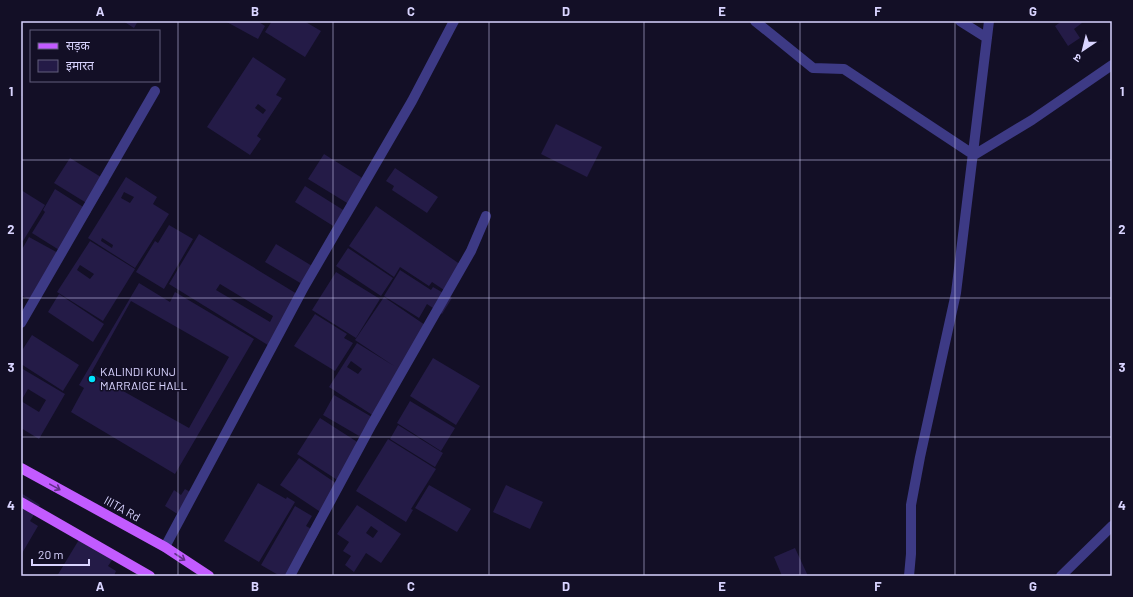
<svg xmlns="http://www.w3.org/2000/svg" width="1133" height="597" viewBox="0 0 1133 597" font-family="Barlow,'Noto Sans Devanagari',sans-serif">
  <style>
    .building { fill: #241b47; fill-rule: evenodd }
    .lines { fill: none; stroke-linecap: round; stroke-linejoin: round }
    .minor { stroke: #3d3a85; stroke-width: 10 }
    .major { stroke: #c25bff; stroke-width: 10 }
    .oneway { stroke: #623188 }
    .grid { fill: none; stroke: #d9d4ff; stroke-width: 1; stroke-opacity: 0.55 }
    .poi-dot { fill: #00e5ff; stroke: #130f26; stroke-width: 1.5 }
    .labels { text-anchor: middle; stroke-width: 3; stroke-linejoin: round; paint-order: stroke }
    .poi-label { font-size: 12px; fill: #d9d4ff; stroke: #130f26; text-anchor: start }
    .street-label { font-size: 12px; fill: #d9d4ff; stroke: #130f26 }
    .neatline { fill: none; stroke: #d9d4ff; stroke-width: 1.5 }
    .grid-label { font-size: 13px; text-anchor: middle; font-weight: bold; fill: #d9d4ff }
  </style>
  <rect width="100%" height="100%" fill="#130f26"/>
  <path class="building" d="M123,21H138L134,28Z
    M225,21H259V22L265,26L258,39Z
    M272,21H304L321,31L305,57L265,32Z
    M1062,21H1080L1082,23L1074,29L1080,38L1068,46L1055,26Z
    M253,57L286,79L276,95L282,98L257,136L261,139L250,155L207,127ZM258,104L266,110L263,114L255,108Z
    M556,124L602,147L587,177L541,154Z
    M324,154L367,181L352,206L308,179Z
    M70,158L109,182L93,207L54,183Z
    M395,168L438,197L427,213L392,190L394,186L386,181Z
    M126,177L157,197L153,204L169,214L135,268L88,238ZM124,192L134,197L130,203L121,198ZM102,238L113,245L112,248L101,241Z
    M305,186L348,213L338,229L295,202Z
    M55,189L91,212L64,253L32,233L45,212L43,210Z
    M21,190L45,205L23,241L21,240Z
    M376,206L464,267L447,292L432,282L429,286L400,267L394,277L349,246Z
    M169,225L193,239L164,289L136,272L155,241L158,243Z
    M199,234L302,297L271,347L169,284ZM220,284L273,316L270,322L216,290Z
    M29,237L60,254L33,302L21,295V251Z
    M90,241L135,269L103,321L57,292ZM80,265L94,274L90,279L77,270Z
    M276,244L317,269L307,287L265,262Z
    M348,248L393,278L381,296L336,266Z
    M400,270L431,290L433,287L452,298L442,314L427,304L419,318L384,296Z
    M336,272L380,299L356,338L312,310Z
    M139,283L170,302L175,292L254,339L175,474L71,412L84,388L79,385ZM131,301L229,357L189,428L91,373Z
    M59,294L104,324L93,342L48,312Z
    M384,297L428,327L377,418L329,387L357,343L394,366L355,340ZM351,361L362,369L358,374L347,367Z
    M315,314L347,334L344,338L353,343L335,371L294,346Z
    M32,335L79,365L63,391L21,364V352Z
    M433,358L480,386L456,425L410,396Z
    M21,368L65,394L39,439L21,428ZM28,389L46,400L39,412L21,401Z
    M334,395L377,420L366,440L323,415Z
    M410,401L455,428L441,451L397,423Z
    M320,418L365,447L342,483L297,454Z
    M398,425L443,453L435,467L390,439Z
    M388,439L436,469L411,509L413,510L406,522L356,491Z
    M299,458L343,488L325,515L280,485Z
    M258,483L286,499L287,497L295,502L259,562L224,541Z
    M429,485L471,509L457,532L415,508Z
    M506,485L543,502L530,529L493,512Z
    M185,489L195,495L182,517L165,506L174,490L181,495Z
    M21,493L40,505L30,521L38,526L21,555Z
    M357,505L401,534L381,563L366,553L354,572L345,565L351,556L343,551L349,542L337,534ZM371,526L378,531L373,538L366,533Z
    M295,506L312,516L306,526L319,533L294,576H280L261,565Z
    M83,533L117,553L108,566L116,571L114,576H57Z
    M795,548L808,576H782L774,557Z"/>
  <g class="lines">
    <path class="minor" d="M755,21L813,68L844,69L974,155L1032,120L1112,65
      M960,21L987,38
      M21,323L155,91
      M165,547L304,287L412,101L454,21
      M290,576L372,424L471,251L486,216
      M909,576L911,554V505L920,457L956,293L989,21
      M1061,576L1112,526"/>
    <path class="major" d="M21,468L165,547L209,576
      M21,502L150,576"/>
  </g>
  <defs><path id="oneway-shaft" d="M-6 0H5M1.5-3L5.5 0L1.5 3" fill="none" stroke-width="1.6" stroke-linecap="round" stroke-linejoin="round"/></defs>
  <g class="oneway">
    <use href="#oneway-shaft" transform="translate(55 487) rotate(29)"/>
    <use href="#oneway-shaft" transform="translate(180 557) rotate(33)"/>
  </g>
  <path class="grid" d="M178,21V576M333,21V576M489,21V576M644,21V576M800,21V576M955,21V576M21,160H1112M21,298H1112M21,437H1112"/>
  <circle class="poi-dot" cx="92" cy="379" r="4"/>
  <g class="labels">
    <g class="poi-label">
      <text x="100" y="376">KALINDI KUNJ<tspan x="100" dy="14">MARRAIGE HALL</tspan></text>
    </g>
    <g class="street-label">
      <text transform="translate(122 509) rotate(29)" y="4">IIITA Rd</text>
    </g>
  </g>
  <rect width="1133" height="597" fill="none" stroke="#130f26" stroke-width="44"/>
  <rect x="30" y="30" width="130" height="52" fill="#130f26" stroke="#625e7d"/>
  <rect x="38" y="43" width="20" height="6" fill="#c25bff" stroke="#625e7d"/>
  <text x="66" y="50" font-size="12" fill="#d9d4ff">सड़क</text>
  <rect x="38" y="60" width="20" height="12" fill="#241b47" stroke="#625e7d"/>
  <text x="66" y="70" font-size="12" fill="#d9d4ff">इमारत</text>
  <g transform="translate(1083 50) rotate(215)" stroke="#130f26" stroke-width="3" paint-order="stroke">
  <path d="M0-3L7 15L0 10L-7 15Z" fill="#d9d4ff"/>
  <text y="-6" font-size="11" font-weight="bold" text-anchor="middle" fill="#d9d4ff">उ</text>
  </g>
  <path d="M32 559v6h57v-6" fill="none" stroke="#d9d4ff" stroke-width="2"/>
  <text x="38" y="559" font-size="12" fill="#d9d4ff" stroke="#130f26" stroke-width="3" paint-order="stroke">20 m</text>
  <rect x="22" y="22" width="1089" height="553" class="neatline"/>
  <g class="grid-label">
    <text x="100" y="16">A</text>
    <text x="255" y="16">B</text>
    <text x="411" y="16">C</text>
    <text x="566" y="16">D</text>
    <text x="722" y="16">E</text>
    <text x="878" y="16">F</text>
    <text x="1033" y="16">G</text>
    <text x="11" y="96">1</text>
    <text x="1122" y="96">1</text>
    <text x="11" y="234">2</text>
    <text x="1122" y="234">2</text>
    <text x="11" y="372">3</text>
    <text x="1122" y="372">3</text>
    <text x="11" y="510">4</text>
    <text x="1122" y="510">4</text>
    <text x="100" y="591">A</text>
    <text x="255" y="591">B</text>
    <text x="411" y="591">C</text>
    <text x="566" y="591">D</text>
    <text x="722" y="591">E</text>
    <text x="878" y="591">F</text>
    <text x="1033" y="591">G</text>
  </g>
</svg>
